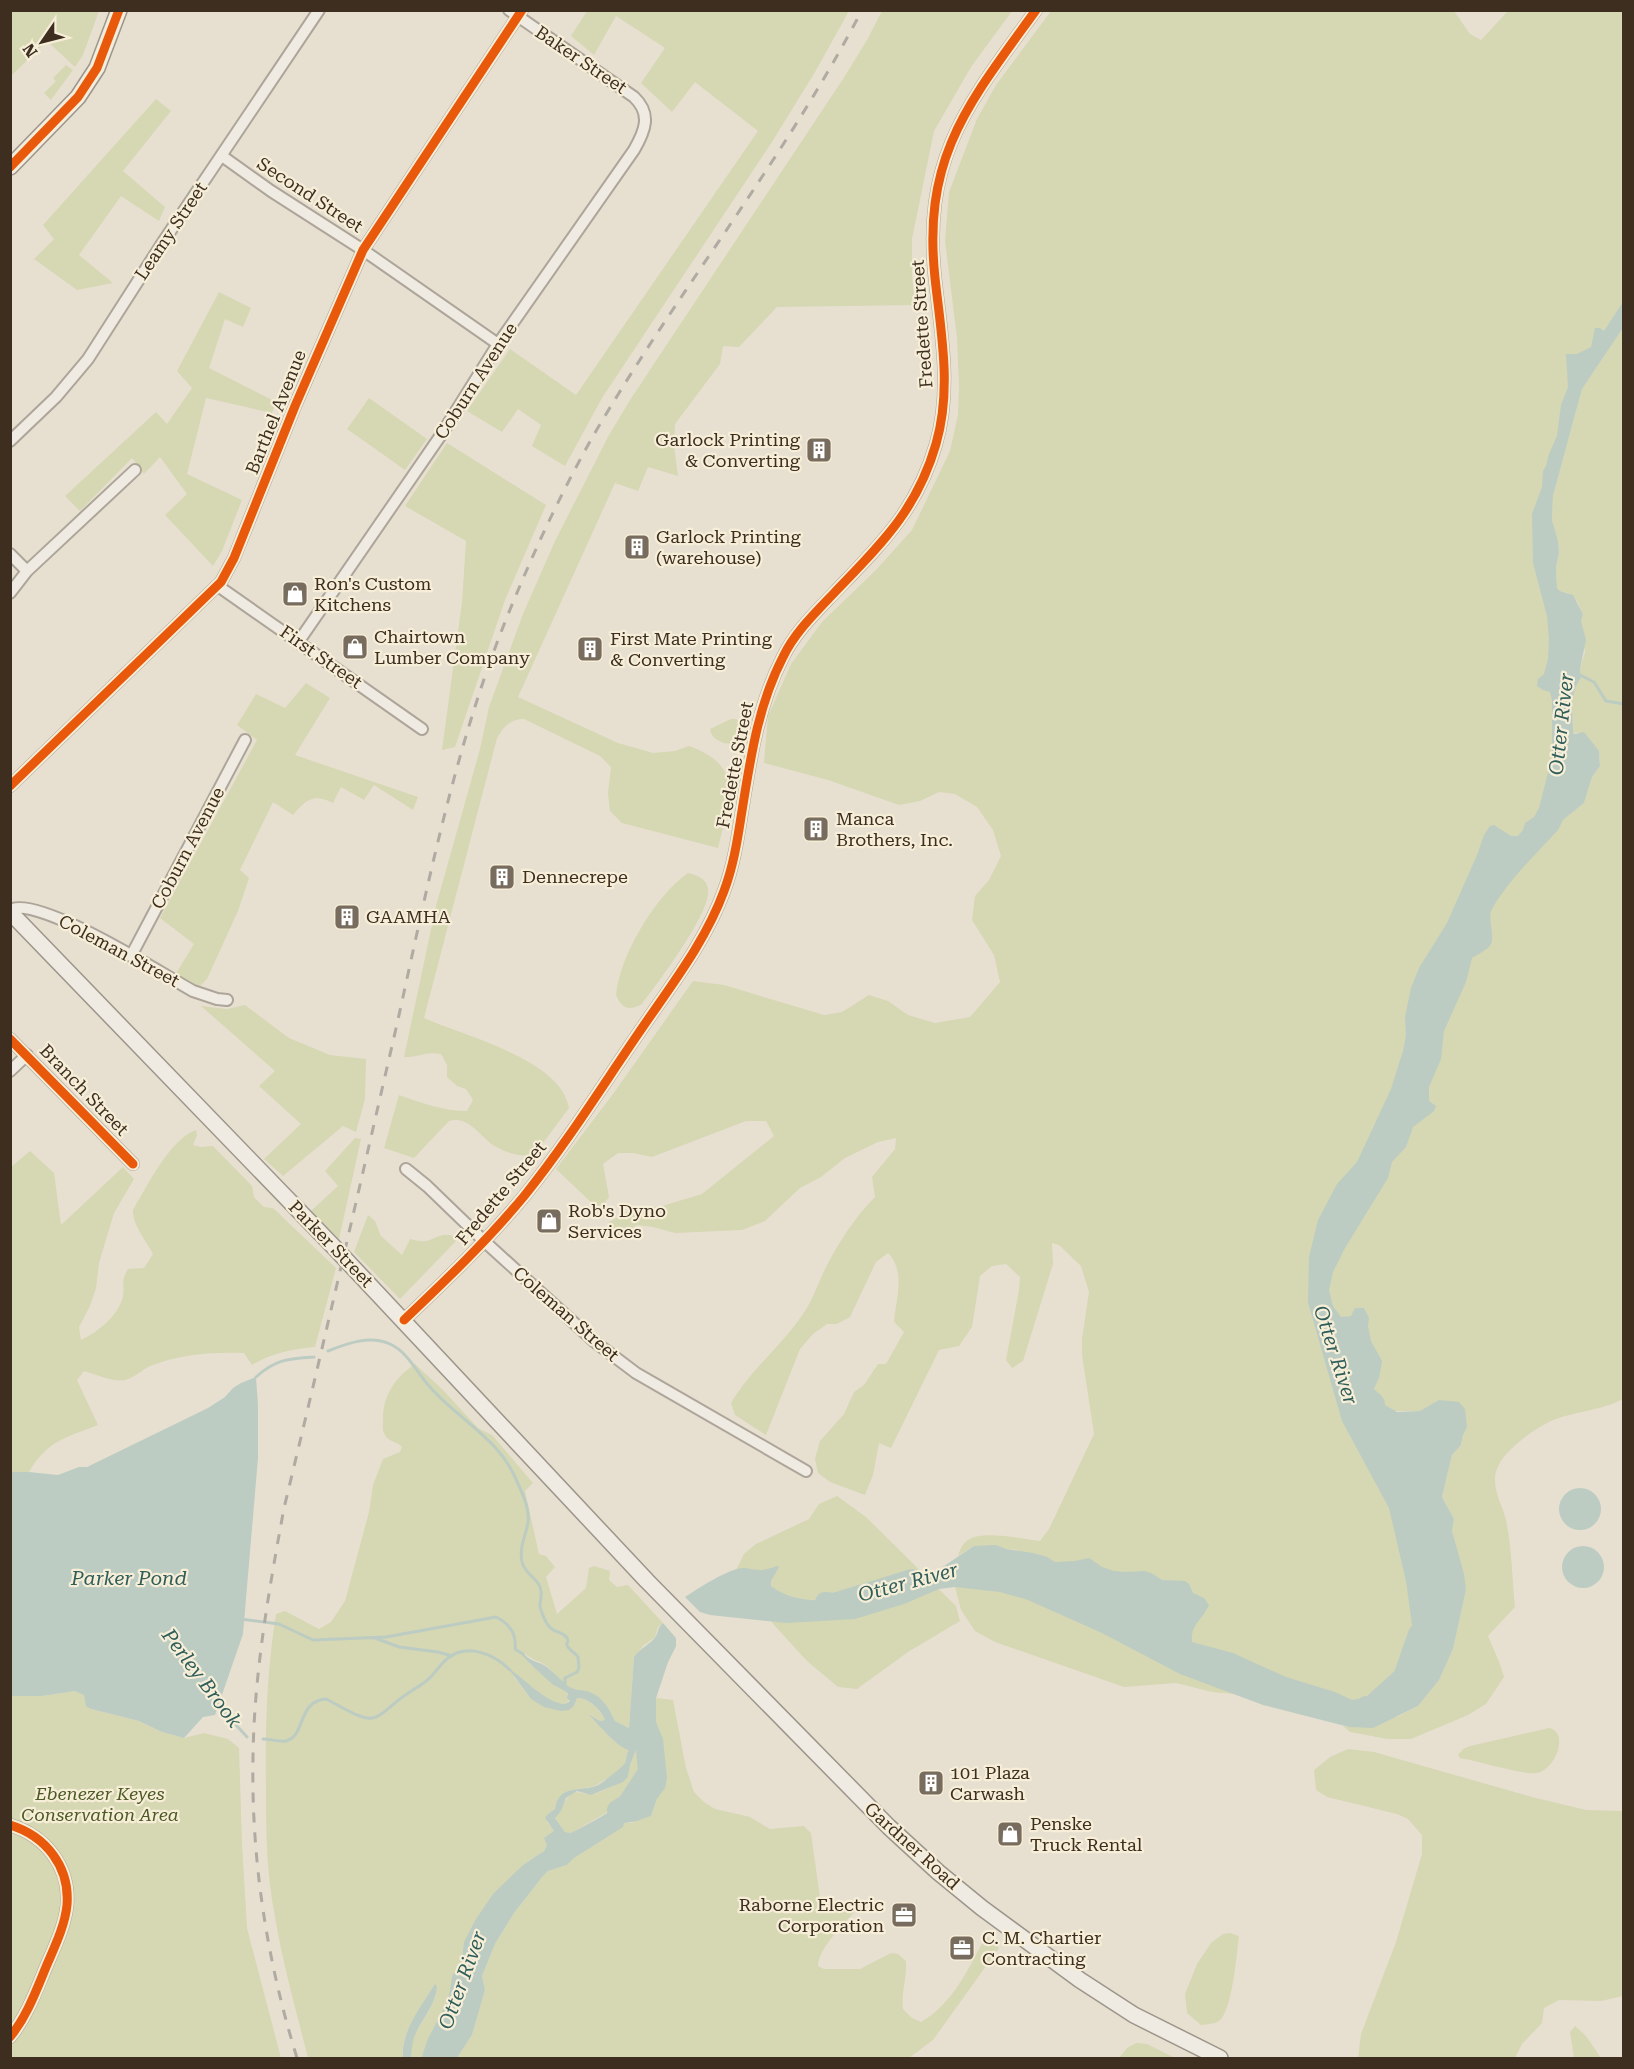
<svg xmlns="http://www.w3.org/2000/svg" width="1634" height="2069" viewBox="0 0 1634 2069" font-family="'Roboto Serif',serif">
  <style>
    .green { fill: #d6d7b3 }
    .water { fill: #bcccc2; fill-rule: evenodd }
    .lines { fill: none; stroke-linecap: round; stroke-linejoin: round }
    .stream { stroke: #bcccc2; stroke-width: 3 }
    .river { stroke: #bcccc2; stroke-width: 20 }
    .street-casing { stroke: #ada599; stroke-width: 14 }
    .secondary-casing { stroke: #9c958a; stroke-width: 18 }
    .street { stroke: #efebe3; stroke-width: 10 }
    .secondary { stroke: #efebe3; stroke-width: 15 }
    .rail { stroke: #afaaa2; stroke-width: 3; stroke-dasharray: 10 10; stroke-linecap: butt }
    .cycleway-casing { stroke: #f7eed8; stroke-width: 13 }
    .cycleway { stroke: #e8590c; stroke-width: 9 }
    .labels { text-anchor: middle; stroke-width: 4.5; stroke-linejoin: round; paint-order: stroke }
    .street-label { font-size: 18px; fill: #3d2e20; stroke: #f7eed8 }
    .poi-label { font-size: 18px; fill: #3d2e20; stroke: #f7eed8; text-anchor: start }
    .park-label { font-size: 18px; font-style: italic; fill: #4d5a26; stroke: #f7eed8 }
    .water-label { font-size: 20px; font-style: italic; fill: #2f5d5a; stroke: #f7eed8 }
  </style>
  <rect width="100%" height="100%" fill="#e7e0d1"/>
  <path class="green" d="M11,10H99V11L83,55L75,67L47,41L11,76Z
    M587,11H849L815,72L772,142L602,398L565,466L532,446L541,425L518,409L502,432L467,411L510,349L576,395L758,131L695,82L672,112L641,83L665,48L616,16L594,55L571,36Z
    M882,11H1012L971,67L934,131L912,239V276L915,305L777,307L739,347L723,346L720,364L675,424L674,446L678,476L648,467L638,491L615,483L518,697L618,743L653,753L675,751L689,746C747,767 729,801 718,848L622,823L610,811L608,793L611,767L600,756L524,719C510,719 503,727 497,738L424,1018C464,1036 561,1059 569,1108L534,1155C519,1157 506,1153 493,1145C479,1135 468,1115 449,1121L414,1158L384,1148L399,1095C422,1103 443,1111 467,1111L473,1100L466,1089L457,1086L447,1077V1065L441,1054C426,1051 416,1058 404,1057L436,906L480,749L489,707L523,614L555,541L609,435L632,397L843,79L867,40Z
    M1051,11H1454L1470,34L1481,40L1508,11H1623V312L1589,362L1540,502L1563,820L1584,803L1592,777L1600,766L1599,751L1579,733H1573C1573,714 1569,693 1581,677L1580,669L1585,652L1581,621L1583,614L1577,601L1568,593L1560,591L1557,588L1556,568L1559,552L1558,541L1552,520L1553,496L1582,389L1623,328V1399C1601,1411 1573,1411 1549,1422C1530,1432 1494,1456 1495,1480C1495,1495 1503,1506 1506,1520C1512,1548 1512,1578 1515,1607L1488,1636L1500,1664L1504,1677L1486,1704L1468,1715L1411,1739H1387L1350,1732L1343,1726L1349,1727L1399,1716L1418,1706L1439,1680L1453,1649L1466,1590L1452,1531L1454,1519L1442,1497L1452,1455L1461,1445L1463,1435L1467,1427L1421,1411H1392L1385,1405L1374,1389L1379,1378V1371L1360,1365L1389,1462L1421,1625L1407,1672L1396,1687L1387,1692L1371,1706L1212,1692L1176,1683L1124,1687L995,1642L975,1631L961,1610L955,1587L1018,1550L974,1546L958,1556C960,1550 962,1544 968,1540C983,1530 1023,1539 1040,1541L1049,1529L1094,1434L1082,1355V1339L1089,1292L1081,1266L1059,1245L1052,1243L1053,1264L1023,1361L1012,1368L1006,1360L1019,1290L1020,1277L1006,1264L992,1266L980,1276L972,1327L959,1346L939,1350L891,1448L879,1443L873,1475L865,1495L830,1482L818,1473L815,1459L820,1441L844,1414L854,1392L864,1385L878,1364H886L904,1332L894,1322C896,1299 906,1271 888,1253L876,1262L850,1317L837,1324H827L813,1334L800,1349L766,1435L735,1415L731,1403C752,1367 787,1342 808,1306C815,1294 819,1281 825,1269C839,1242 854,1218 875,1197L872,1177L895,1149L896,1138L878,1142L845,1158L821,1177L800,1188L765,1221L742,1230L675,1233L653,1227L637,1225L614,1239L604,1237L609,1222L632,1209L662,1206L702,1194L774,1136L766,1121H746L652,1157L633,1153H618L603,1164L609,1197L604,1204L596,1207L556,1169L613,1094L693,981L724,985L824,1015L842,1012L869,995L888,1001L908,1015L935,1023L970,1017L1000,982L994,955L972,920L975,896L989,880L1001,856L993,830L977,807L955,794L939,792L920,801L899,805L828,780L764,763L768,716L791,664L822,622L875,571L912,530L950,451L958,415L959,386L957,338L945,241L949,192L977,119L996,85Z
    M66,65L73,70L51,100L44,93L56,81L53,78Z
    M156,99L171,111L123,171L165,207L159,221L121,196L79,255L113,283L77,290L34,259L54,239L43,225Z
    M219,292L251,308L243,327L225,319L209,368L276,402L272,413L206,398L187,474L242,500L222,551L213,566L165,515L187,494L160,457L144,474L132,458L80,511L65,496L156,412L167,424L192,388L177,371Z
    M369,398L427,439L405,470L347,429Z
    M447,443L546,505L505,600L455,747L442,750L462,602L466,541L405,506Z
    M306,683L330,698L295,755L418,797L413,810L374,785L364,800L341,787L333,803C313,793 306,800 293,815L273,802L240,870L249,878L238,911L207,979L200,986H193L175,975L194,944L160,918L257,740L237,725L256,694L285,708Z
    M731,719H736L740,722L738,739L735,744C725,745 711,740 710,729Z
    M688,873C697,875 707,879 708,889C712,912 657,984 642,1004C629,1011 622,1009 616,995C620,955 655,896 688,873Z
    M245,1005L289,1038L330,1055L366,1059L365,1099L356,1132L343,1126L283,1176L264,1159L301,1124L259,1086L275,1071L201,1006L227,1009Z
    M196,1130L197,1135L193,1145L201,1147L213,1146L252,1186L254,1197L264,1207L273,1208L336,1268L315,1347C292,1349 272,1353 252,1365L244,1353C212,1352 181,1354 150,1366C142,1370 134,1378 125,1380C115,1383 95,1374 84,1371L77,1380L98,1425C65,1438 48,1440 29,1472H11L10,1168L30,1151L54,1173L61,1225L123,1167L134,1179L114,1213L99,1263L96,1288L90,1306L79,1327L81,1340C98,1332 119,1315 123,1296C125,1283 120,1283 128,1269L144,1268L153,1254C146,1240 132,1225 133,1210C147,1186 170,1139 196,1130Z
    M355,1138L361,1139L339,1239L311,1211L338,1186L325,1171Z
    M368,1215L375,1221L381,1236L402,1255L410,1239C415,1240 421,1242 426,1241C437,1238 443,1231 455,1237L456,1241L400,1299L354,1252Z
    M415,1364L443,1390L478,1428L492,1435L533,1483L525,1491L539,1554L546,1556L555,1567L546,1577L557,1614L586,1588L589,1568L594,1566L610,1571L609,1580L617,1587L628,1585L663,1623L658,1627L655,1637L643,1646L634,1657L629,1728L615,1721C608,1705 600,1694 582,1691C577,1690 572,1690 568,1687C561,1681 554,1674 548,1667C541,1661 531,1660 524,1653L529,1663L550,1682L564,1689L570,1699L565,1704C545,1704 533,1682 513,1676C521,1685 527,1696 536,1702L574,1706L577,1698C588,1697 600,1710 605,1720L600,1721L589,1713C598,1725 615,1746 630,1749C626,1754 627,1762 623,1766C617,1773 607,1778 600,1783C587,1793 558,1782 555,1809L549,1813L547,1822L554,1831L544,1851L523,1865L464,1942L458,1984L457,2012L453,2022L433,2050L430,2058H411L412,2043L415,2034L429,2011L436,1995C419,2012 400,2032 403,2058H308C296,2010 282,1961 274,1911C267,1874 266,1835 266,1797C265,1733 266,1677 276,1614L285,1611L319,1629L331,1622L345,1601L369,1512L373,1485L383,1459L400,1452L402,1447C397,1441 387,1442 384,1433C382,1430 383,1423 383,1419C383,1396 395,1377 415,1364Z
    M837,1496L866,1517L956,1606L960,1621L908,1652L857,1689L838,1687L807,1661L774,1625L736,1570L744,1554L756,1544L809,1519L819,1504Z
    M676,1646L668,1662L656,1698L673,1700L686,1768L694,1792L704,1802L715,1809L750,1817L770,1829L804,1826L811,1833L820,1898L827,1904L858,1908C846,1922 818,1948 818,1966L824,1969H860L891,1953L898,1954L906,1961C907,1978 901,1992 903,2009L912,2018L921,2022C952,2005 970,1966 986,1936L999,1948L933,2040L909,2058H457L472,2035L485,1990L482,1976L495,1944L514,1913L543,1876L548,1871L567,1865L574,1858L604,1838L624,1823H632L638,1819L651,1816L658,1797L640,1788L618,1806L571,1833L565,1832L555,1818C557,1814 567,1797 571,1794C578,1789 585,1796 594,1794C603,1791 621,1783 628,1777L630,1765L636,1750H640L645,1759V1673Z
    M75,1691L85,1695L91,1709L139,1721L162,1732L184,1738L204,1733L228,1739L239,1748L242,1843L247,1928L281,2058H11L10,1696H42Z
    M1549,1728C1570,1732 1555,1771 1536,1773C1525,1775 1484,1763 1470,1760L1460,1758L1458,1755L1463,1749L1470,1746Z
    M1348,1749L1374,1752L1532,1797L1586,1810L1623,1811V1996L1601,2001L1559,2000L1544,2008L1542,2023L1522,2044L1515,2058H1358L1361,2034L1396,1942L1422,1854V1835L1408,1819L1397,1814L1327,1797L1316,1790L1314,1770L1330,1757Z
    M1230,1933L1239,1936C1237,1953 1232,2012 1219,2021C1215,2024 1207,2024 1201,2025L1187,2013L1185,1994L1197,1964L1211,1943L1223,1934Z
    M1575,2026L1586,2036L1601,2058H1574L1570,2032Z
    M1136,2043L1147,2044L1175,2058H1119L1127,2048Z"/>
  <path class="water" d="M1623,302V328L1582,389L1553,496L1552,520L1558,541L1559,552L1556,568L1557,588L1560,591L1573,595L1583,614L1581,621L1586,640L1580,669L1581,678C1569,693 1573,714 1573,733L1575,734L1584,732L1599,751L1600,766L1592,777L1584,803L1563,820L1558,830C1537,853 1507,882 1492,909C1486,920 1498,940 1488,948C1483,952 1477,955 1472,958L1466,982L1444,1031L1441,1059L1429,1087V1101L1436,1106L1434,1111L1413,1127L1406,1147L1392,1162L1388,1178L1345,1248L1333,1272L1329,1290L1333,1306L1341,1317L1351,1316L1355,1308H1364L1369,1318L1368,1326L1371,1341L1382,1361L1379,1378L1374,1389C1380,1395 1385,1397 1385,1405L1397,1412L1420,1411L1439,1400L1459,1402L1465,1409L1467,1427L1463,1435L1461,1445L1452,1455L1442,1497L1454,1519L1452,1531L1464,1574L1466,1590L1453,1649L1439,1680L1418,1706L1373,1728L1349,1727L1263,1705L1180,1674L1102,1633L1028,1600L1000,1592L955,1587L939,1589L904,1604L855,1619L786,1623L710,1615L700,1612L685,1597C697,1589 732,1566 745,1568C758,1570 762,1572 777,1566L779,1567L771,1581V1586C804,1611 852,1598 887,1587L893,1574L904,1575L906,1578H909L938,1570L974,1546L996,1545L1006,1549L1033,1553L1047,1557L1055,1562L1075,1561L1089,1558L1102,1567L1114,1571L1124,1572L1145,1571L1153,1574L1162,1580L1185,1581L1189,1584L1193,1593L1204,1598L1209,1605C1203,1619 1190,1625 1192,1642L1233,1653L1286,1677L1335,1692L1352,1700L1379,1696L1396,1687L1407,1672L1414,1639L1406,1581L1389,1508L1342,1421L1308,1302L1309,1257L1318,1220L1337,1184L1357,1162L1391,1089L1403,1051L1406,1035L1405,1017L1411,988L1419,968L1447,923L1477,855L1484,835L1490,826L1494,825L1511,836H1518L1523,830L1525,823L1534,817L1539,808L1552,757V700L1550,692L1543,690L1537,686L1538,679L1544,674L1548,659L1549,638L1547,616L1533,563L1532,514L1542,487L1543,471L1546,466L1549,454L1557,436L1561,405L1568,387L1566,354H1577L1591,347L1595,328H1600L1604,331Z
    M256,1377L258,1405V1458L243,1634L215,1715L203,1717L184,1738L162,1732L139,1721L91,1709L86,1706L84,1695L75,1691L42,1696H11V1472H29L58,1475L79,1467H87L208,1408L225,1397L233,1388L241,1383Z
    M1559 1509a21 21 0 1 1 42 0a21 21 0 1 1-42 0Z
    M1562 1567a21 21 0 1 1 42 0a21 21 0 1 1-42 0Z
    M663,1623L676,1638V1646L668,1662L656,1698V1722L663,1739L667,1778L665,1788L657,1799L651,1816C642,1819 633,1823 624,1823L623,1827L574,1858L567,1865L548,1871L543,1876L514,1913L495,1944L482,1976L485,1990L472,2035L457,2058H430L433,2050L453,2022L457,2012L458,1984L464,1942L476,1919L493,1894L523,1865L544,1851L547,1845L544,1838L554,1831L545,1818L549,1813L555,1809C558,1782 586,1793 600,1784C604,1781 623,1767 625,1763C627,1758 626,1755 629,1750C619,1749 596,1723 589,1714L600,1721L605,1720C601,1710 588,1697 577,1698L574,1706L569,1710L561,1711L544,1707L531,1699L508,1668C524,1678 547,1704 565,1704L570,1701L567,1698L568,1694C563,1688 557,1688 551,1683C540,1673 527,1662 518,1650C523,1652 525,1656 530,1659C535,1662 542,1663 547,1667C554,1673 561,1680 568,1686C573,1690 580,1690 586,1691C602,1695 609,1708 615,1721L629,1728L634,1657C640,1648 651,1644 656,1636C659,1630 658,1627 663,1623ZM636,1750H640C672,1785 595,1820 571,1833L565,1832L555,1818L561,1811L566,1798L577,1791L591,1795L623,1782L628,1777L630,1765Z
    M435,1984L437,1987C435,2006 422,2019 415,2035C412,2042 412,2050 411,2058H403C400,2033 422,2005 435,1984Z"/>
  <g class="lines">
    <path class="stream" d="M1578,674L1594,682L1606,701L1624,704
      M328,1351C348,1343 370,1335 390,1344C408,1352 417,1373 430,1387C457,1418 496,1437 514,1475C520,1488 530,1507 528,1522C526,1537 519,1545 522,1562C525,1574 536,1577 540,1587C543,1595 540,1599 540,1605C540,1610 544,1618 546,1622C551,1633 563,1631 567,1638C570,1645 564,1640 568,1647C571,1651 575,1653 578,1657L579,1668L577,1672L565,1678V1686
      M256,1377C276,1359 288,1359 314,1357
      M240,1619L279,1624L313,1640L386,1637L496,1617C510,1624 517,1634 515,1649L523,1654
      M375,1638L399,1647L438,1652L452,1656
      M217,1704L247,1737
      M263,1739C271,1739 279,1742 286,1741C306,1736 297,1701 326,1699C337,1704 360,1720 372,1718C381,1717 388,1708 395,1703C404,1695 415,1689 425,1682C434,1676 439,1665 448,1658C468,1643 494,1654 510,1670"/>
    <path class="river" d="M825,1602L834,1603L912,1579
      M1366,1706H1371L1403,1677L1418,1634
      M617,1810L627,1804L648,1772L646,1749
      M432,2058L437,2043L458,2003L462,1979"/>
    <defs>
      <path id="street" d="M222,156L271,191L363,250L498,344
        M10,441L56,397L88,359L163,242L319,10
        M10,554L27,571
        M218,586L422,729
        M10,593L27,571L135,470
        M299,641L441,435L498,344L634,150C645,131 652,114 634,97L509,10
        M10,786L221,582L234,558L295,406L363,250L522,10
        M10,910C37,894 164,975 193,991L217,999L227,1000
        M131,956L245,740
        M10,1039L133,1164
        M10,1071L27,1055
        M406,1169L427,1186L484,1241L595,1342L636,1373L806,1471
        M404,1320C446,1280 488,1240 525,1195C566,1144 601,1088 638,1034C669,988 705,943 724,891C733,867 737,843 741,817C750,762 757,707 783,657C795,632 816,612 835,592C881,544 917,510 936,444C952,389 941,333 935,278C922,156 969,103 1036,10
        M10,1825C46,1836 70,1867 67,1905C65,1926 54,1948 46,1967C36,1991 27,2016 10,2037"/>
      <path id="secondary" d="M10,167L78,97L97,68L119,10
        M10,912L332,1245L647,1581L889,1827L938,1872L982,1908L1080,1980L1134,2015L1220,2058"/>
    </defs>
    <use href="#street" class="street-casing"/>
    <use href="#secondary" class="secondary-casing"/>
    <use href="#street" class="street"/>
    <use href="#secondary" class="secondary"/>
    <path class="rail" d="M297,2058C267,1961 251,1860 253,1757C254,1673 269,1590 284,1508C323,1347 360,1185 397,1024C429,880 457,735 514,600C538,542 565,485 596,431C680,288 785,158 862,10"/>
    <defs>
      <path id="cycleway" d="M10,167L78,97L97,68L119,10
        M10,786L221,582L234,558L295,406L363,250L522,10
        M10,1039L133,1164
        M404,1320C446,1280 488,1240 525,1195C566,1144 601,1088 638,1034C669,988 705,943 724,891C733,867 737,843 741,817C750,762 757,707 783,657C795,632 816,612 835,592C881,544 917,510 936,444C952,389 941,333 935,278C922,156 969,103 1036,10
        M10,1825C46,1836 70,1867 67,1905C65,1926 54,1948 46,1967C36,1991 27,2016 10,2037"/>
    </defs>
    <use href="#cycleway" class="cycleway-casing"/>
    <use href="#cycleway" class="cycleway"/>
  </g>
  <defs>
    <symbol id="building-square" viewBox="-11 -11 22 22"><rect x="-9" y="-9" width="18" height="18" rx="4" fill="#786c5e" stroke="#f7eed8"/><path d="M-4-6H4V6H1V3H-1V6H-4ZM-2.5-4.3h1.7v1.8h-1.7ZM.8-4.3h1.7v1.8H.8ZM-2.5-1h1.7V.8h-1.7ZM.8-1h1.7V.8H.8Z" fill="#fff"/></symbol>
    <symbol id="shop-square" viewBox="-11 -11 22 22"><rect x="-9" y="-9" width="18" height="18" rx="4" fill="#786c5e" stroke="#f7eed8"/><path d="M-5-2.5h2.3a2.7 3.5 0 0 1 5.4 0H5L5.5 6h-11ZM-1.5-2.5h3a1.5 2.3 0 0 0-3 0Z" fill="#fff"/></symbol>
    <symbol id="office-square" viewBox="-11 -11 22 22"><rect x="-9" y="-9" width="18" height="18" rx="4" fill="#786c5e" stroke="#f7eed8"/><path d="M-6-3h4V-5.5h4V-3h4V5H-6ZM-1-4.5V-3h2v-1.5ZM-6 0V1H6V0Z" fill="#fff"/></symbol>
  </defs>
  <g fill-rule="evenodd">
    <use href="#building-square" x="804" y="435" width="30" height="30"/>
    <use href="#building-square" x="622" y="532" width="30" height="30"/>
    <use href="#shop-square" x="280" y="579" width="30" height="30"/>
    <use href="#shop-square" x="340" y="632" width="30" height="30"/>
    <use href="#building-square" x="575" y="634" width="30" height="30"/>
    <use href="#building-square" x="801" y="814" width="30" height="30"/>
    <use href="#building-square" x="487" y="862" width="30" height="30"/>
    <use href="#building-square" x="332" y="902" width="30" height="30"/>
    <use href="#shop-square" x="534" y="1206" width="30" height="30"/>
    <use href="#building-square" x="916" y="1768" width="30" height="30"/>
    <use href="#shop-square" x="995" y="1819" width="30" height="30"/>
    <use href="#office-square" x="889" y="1900" width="30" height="30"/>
    <use href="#office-square" x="947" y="1933" width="30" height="30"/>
  </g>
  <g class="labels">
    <g class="street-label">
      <text transform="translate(581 60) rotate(34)" y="6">Baker Street</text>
      <text transform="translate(310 195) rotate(33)" y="6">Second Street</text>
      <text transform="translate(171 231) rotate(-56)" y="6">Leamy Street</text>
      <text transform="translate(922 324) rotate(-94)" y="6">Fredette Street</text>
      <text transform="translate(476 381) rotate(-57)" y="6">Coburn Avenue</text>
      <text transform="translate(276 412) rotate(-68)" y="6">Barthel Avenue</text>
      <text transform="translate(321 657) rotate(35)" y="6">First Street</text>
      <text transform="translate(735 765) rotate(-79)" y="6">Fredette Street</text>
      <text transform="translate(188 848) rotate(-62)" y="6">Coburn Avenue</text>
      <text transform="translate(119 951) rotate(28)" y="6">Coleman Street</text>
      <text transform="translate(84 1090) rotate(46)" y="6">Branch Street</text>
      <text transform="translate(501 1193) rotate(-50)" y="6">Fredette Street</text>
      <text transform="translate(331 1244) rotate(46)" y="6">Parker Street</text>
      <text transform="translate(566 1314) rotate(41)" y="6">Coleman Street</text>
      <text transform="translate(912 1846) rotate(42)" y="6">Gardner Road</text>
    </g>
    <g class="poi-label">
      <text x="800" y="446" text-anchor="end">Garlock Printing<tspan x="800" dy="21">&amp; Converting</tspan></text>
      <text x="656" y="543">Garlock Printing<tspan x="656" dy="21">(warehouse)</tspan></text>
      <text x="314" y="590">Ron's Custom<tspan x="314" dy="21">Kitchens</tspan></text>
      <text x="374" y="643">Chairtown<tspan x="374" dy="21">Lumber Company</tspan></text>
      <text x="610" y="645">First Mate Printing<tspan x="610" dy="21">&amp; Converting</tspan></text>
      <text x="836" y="825">Manca<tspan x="836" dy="21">Brothers, Inc.</tspan></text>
      <text x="522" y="883">Dennecrepe</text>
      <text x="366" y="923">GAAMHA</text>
      <text x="568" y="1217">Rob's Dyno<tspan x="568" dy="21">Services</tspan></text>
      <text x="950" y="1779">101 Plaza<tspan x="950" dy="21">Carwash</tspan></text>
      <text x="1030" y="1830">Penske<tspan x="1030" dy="21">Truck Rental</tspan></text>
      <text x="884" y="1911" text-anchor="end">Raborne Electric<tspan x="884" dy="21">Corporation</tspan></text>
      <text x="982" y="1944">C. M. Chartier<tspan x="982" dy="21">Contracting</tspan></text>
    </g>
    <g class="park-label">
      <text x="100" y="1800">Ebenezer Keyes<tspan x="100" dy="21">Conservation Area</tspan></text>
    </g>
    <g class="water-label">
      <text transform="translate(1561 724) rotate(-84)" y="7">Otter River</text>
      <text transform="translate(1336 1355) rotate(72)" y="7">Otter River</text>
      <text x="129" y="1585">Parker Pond</text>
      <text transform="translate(908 1582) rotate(-15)" y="7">Otter River</text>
      <text transform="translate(202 1678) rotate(53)" y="7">Perley Brook</text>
      <text transform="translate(462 1980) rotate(-70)" y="7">Otter River</text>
    </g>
  </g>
  <rect width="1634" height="2069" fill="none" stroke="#3d2e20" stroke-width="24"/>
  <g transform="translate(42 42) rotate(235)" stroke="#f7eed8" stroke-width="4.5" paint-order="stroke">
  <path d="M0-4.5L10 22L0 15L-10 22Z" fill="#3d2e20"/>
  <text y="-9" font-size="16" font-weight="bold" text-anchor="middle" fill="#3d2e20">N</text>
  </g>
</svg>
